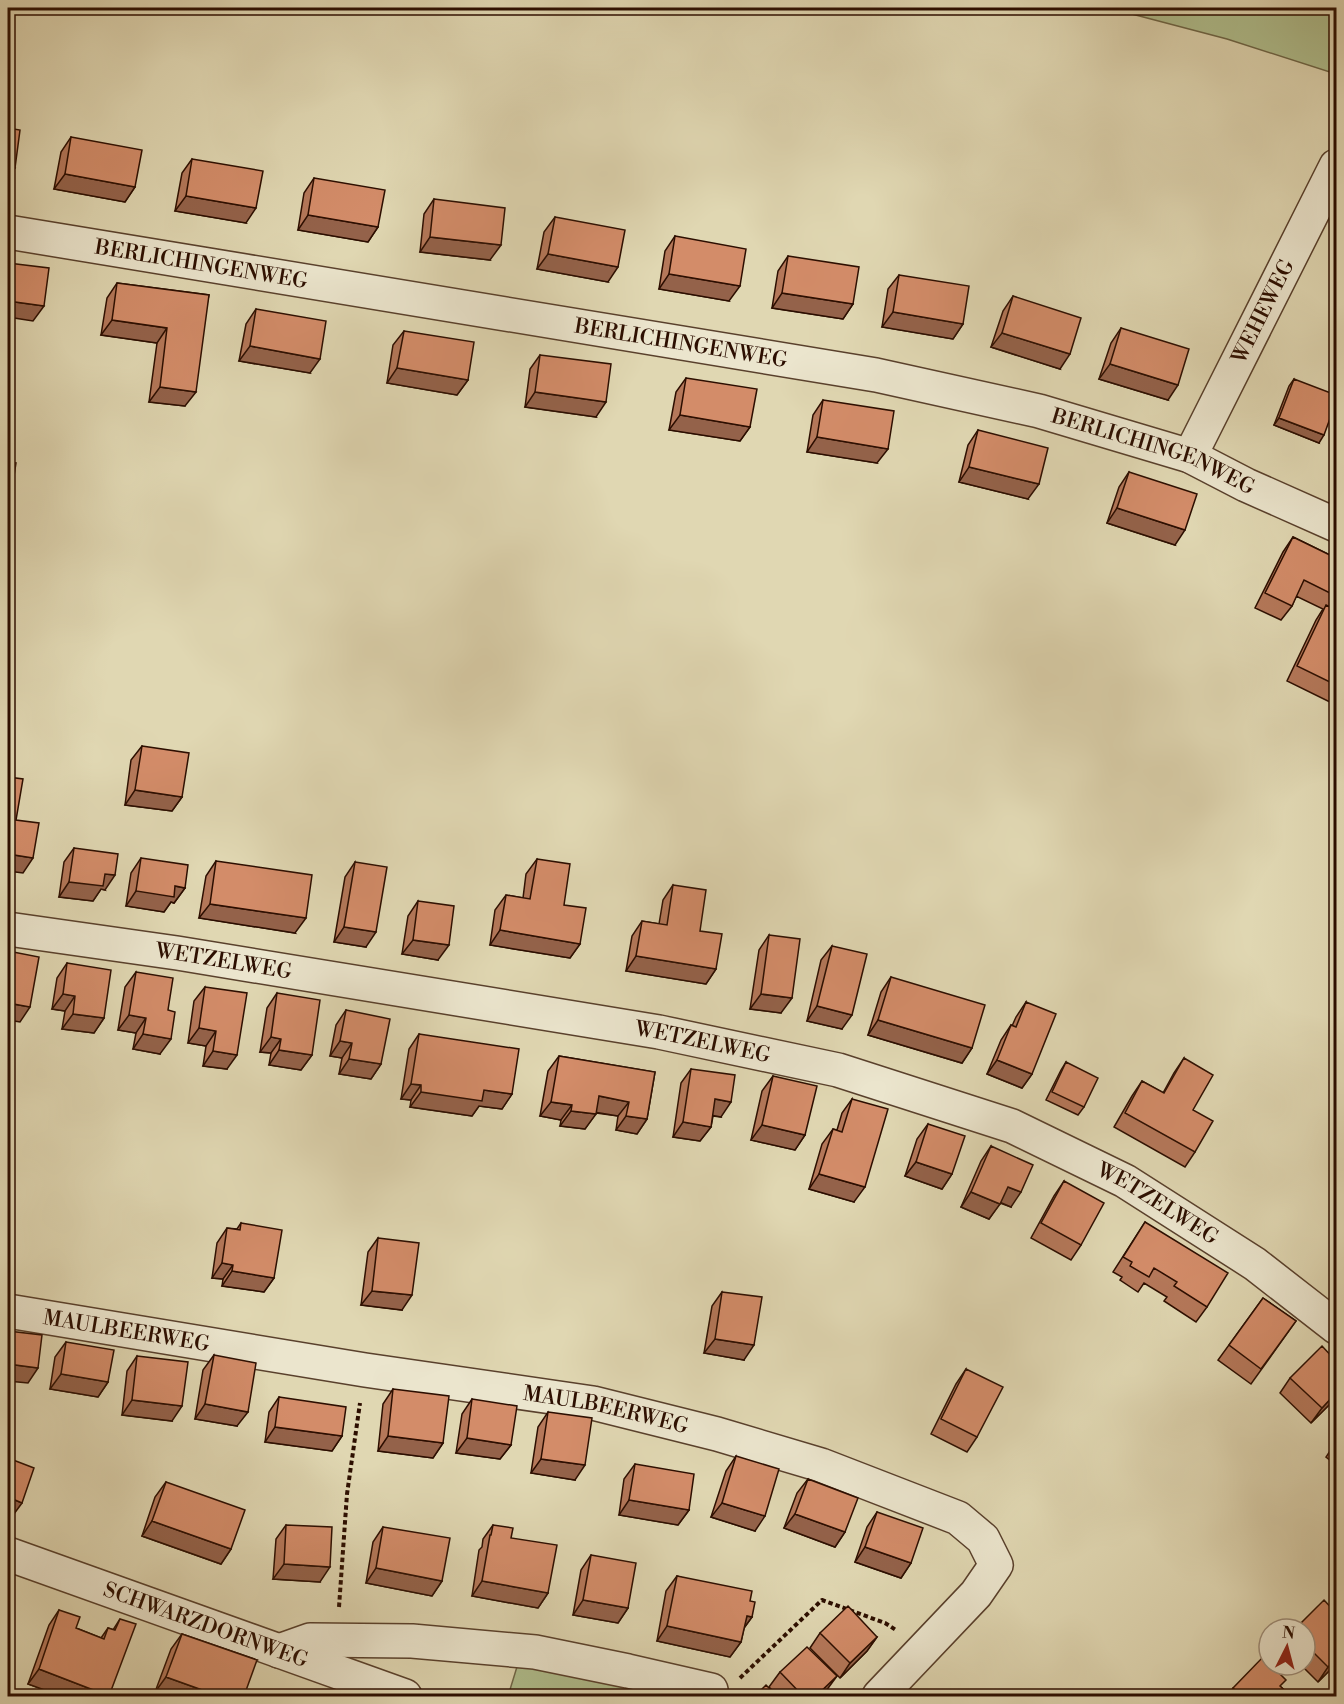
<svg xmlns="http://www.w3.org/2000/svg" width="1344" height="1704" viewBox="0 0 1344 1704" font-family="'Libre Bodoni',serif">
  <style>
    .green { fill: #b0bf8e; stroke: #6e6647; stroke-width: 1.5 }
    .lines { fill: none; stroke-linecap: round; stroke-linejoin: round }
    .street-casing { stroke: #59402c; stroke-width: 36 }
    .path { stroke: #2c0e00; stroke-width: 4; stroke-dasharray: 4.5 3; stroke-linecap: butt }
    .street { stroke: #ebe5cd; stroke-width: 33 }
    .wall { fill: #b5785a; stroke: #2c0e00; stroke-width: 1.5 }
    .shaded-wall { fill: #94624a; stroke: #2c0e00; stroke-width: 1.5 }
    .building { fill: #d38c69; stroke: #2c0e00; stroke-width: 1.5 }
    .labels { text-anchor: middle; stroke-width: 5; stroke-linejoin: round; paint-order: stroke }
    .street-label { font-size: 21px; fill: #2c0e00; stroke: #ebe5cd }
  </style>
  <rect width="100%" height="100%" fill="#e0d7b2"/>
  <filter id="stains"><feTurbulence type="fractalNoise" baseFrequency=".00333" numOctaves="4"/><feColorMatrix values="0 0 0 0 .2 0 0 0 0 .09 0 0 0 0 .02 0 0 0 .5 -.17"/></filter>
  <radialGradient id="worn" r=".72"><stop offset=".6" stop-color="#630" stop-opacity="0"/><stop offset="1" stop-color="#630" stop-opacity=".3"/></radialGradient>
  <path class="green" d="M1109,8H1336V74L1227,39Z
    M520,1657L708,1696H508Z"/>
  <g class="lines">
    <defs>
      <g id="street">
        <path id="s1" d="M8,232L876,375L1039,411L1190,456L1246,485L1336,525"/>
        <path id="s2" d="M1190,456L1336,166"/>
        <path id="s3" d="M8,929L177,953L659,1032L838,1070L1012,1126L1125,1181L1255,1264L1336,1327"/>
        <path id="s4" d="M8,1311L365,1370L593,1403L717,1434L821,1465L958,1518L983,1539L996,1565L976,1594L879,1696"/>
        <path id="s5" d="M8,1554L405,1696"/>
        <path d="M279,1651L310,1640L412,1641L535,1652L628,1671L711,1690"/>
      </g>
    </defs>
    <use href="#street" class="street-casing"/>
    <path class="path" d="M339,1607L347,1494L360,1403
      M740,1678L822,1600L885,1623L896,1630
      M1335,1696L1336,1695"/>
    <use href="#street" class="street"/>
  </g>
  <path class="wall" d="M71,137L135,187L125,202L54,189L61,152Z
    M192,159L246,223L175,211L182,173Z
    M314,178L378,227L368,242L298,230L304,193Z
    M434,199L490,260L420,252L424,214Z
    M555,217L608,282L537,269L544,232Z
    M675,236L729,301L659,289L665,251Z
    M788,256L853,304L843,319L772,308L778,271Z
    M899,275L963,324L953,339L882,327L888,289Z
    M117,283L209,295L185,406L149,402L157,343L101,335L107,298Z
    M1013,296L1060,369L991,347L1003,311Z
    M256,309L310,373L239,361L246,324Z
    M1121,328L1168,400L1099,379L1111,343Z
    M404,331L468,380L457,395L387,383L393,345Z
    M540,355L596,417L525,407L530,369Z
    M686,378L750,427L740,441L669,430L676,392Z
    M1294,379L1319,443L1274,425L1289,386Z
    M823,400L877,463L807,452L813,415Z
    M978,430L1028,499L959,482L968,445Z
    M1129,472L1175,545L1107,523L1119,487Z
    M1293,537L1336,558V705L1287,681L1316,620L1323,609L1296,596L1292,606L1281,620L1255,608L1283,552Z
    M142,746L182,797L172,811L125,805L131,760Z
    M74,848L105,890L101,889L93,901L59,897L64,862Z
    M141,858L185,888L174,903L171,902L164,912L126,906L131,873Z
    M537,859L564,905L580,944L570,958L490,945L495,910L506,895L523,898L526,874Z
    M216,861L295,933L199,918L206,876Z
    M355,862L366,947L334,942L345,877Z
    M673,885L700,931L716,969L706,984L626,971L632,936L642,921L659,924L663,900Z
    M418,901L438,960L402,954L408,916Z
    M769,935L781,1013L750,1009L759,950Z
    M832,946L842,1029L807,1021L821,960Z
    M67,963L104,1018L94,1033L62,1029L65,1011L52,1009L57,978Z
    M136,972L160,1054L133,1049L136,1033L118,1030L125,987Z
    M891,977L972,1048L962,1063L868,1035L881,992Z
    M205,987L227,1069L203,1066L206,1046L188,1043L194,1001Z
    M277,993L312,1055L301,1070L269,1065L271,1053L260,1052L267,1008Z
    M1026,1002L1032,1074L1022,1088L987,1074L1001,1040L1011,1025L1012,1026L1016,1017Z
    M346,1010L381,1064L371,1079L339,1074L342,1058L330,1056L336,1025Z
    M419,1034L512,1094L502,1109L479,1106L472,1116L410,1107L411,1100L401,1099L409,1049Z
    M559,1056L655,1072L647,1119L637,1134L616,1130L618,1116L596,1113L585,1129L560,1126L561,1120L540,1116L548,1071Z
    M1184,1058L1193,1110L1195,1152L1185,1167L1114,1127L1132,1096L1142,1081L1163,1093L1174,1073Z
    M1066,1062L1084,1107L1078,1115L1046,1100L1061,1070Z
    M691,1069L721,1117L713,1116L711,1127L700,1141L673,1137L681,1083Z
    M773,1076L805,1135L795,1150L751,1140L762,1091Z
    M852,1099L854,1202L809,1189L822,1144L833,1129L837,1130L842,1113Z
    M928,1124L952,1174L942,1189L905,1176L917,1139Z
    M991,1146L1011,1207L1000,1203L989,1219L961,1207L981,1161Z
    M1064,1181L1081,1245L1071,1260L1031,1238L1054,1196Z
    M1145,1222L1207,1307L1196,1322L1164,1301L1167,1297L1144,1283L1138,1292L1120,1280L1122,1277L1113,1272Z
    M241,1223L274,1278L264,1292L222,1286L223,1279L212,1278L217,1243L227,1228L237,1229Z
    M378,1238L402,1310L361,1305L368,1252Z
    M722,1292L744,1360L704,1353L712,1306Z
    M1263,1298L1296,1321L1251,1384L1218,1360Z
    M66,1342L108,1382L98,1397L50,1389L55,1357Z
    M214,1355L237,1426L195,1419L203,1370Z
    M137,1356L172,1421L122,1415L127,1371Z
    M1336,1361V1398L1311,1423L1280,1393L1290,1378Z
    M966,1369L977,1437L967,1452L931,1434L956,1384Z
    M393,1389L443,1443L433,1458L378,1451L383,1404Z
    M279,1397L342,1436L332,1451L265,1442L269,1412Z
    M472,1399L511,1445L500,1459L456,1453L462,1414Z
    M548,1412L575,1480L531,1473L538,1427Z
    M1336,1442V1465L1326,1457Z
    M736,1456L755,1531L711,1517L726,1471Z
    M635,1464L689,1510L678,1525L619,1515L624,1479Z
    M808,1479L845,1532L835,1547L784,1528L797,1493Z
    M166,1482L231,1549L221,1564L142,1536L155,1497Z
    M877,1512L911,1563L901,1578L855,1562L867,1527Z
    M286,1525L320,1582L273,1579L276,1539Z
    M493,1525L511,1538L548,1593L538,1608L472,1596L479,1550L482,1547L483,1539Z
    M383,1527L442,1581L432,1596L366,1583L373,1542Z
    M591,1555L628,1608L618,1623L573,1615L581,1570Z
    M677,1576L750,1601L752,1617L744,1628L741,1642L730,1657L657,1641L666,1591Z
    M59,1610L76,1628L101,1638L108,1628L113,1630L120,1619L109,1696H61L28,1684L49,1625Z
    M1305,1629L1336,1664L1318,1682L1301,1665H1305Z
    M820,1633L877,1637L867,1651L840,1678L810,1648Z
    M182,1634L257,1660L155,1692L171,1649Z
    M780,1672L826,1691L821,1696H778L769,1687Z
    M1281,1687L1291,1696H1227L1233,1688Z"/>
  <path class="shaded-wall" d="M8,167L15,168L8,179Z
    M65,174L135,187L125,202L54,189Z
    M186,196L256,208L246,223L175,211Z
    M308,215L378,227L368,242L298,230Z
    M430,237L501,245L490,260L420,252Z
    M548,254L618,267L608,282L537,269Z
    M669,274L740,286L729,301L659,289Z
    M782,293L853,304L843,319L772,308Z
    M8,301L44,306L33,321L8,317Z
    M893,312L963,324L953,339L882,327Z
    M112,320L167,328L157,343L101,335Z
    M1002,333L1070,354L1060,369L991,347Z
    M250,346L320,359L310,373L239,361Z
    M1110,364L1178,385L1168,400L1099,379Z
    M397,368L468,380L457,395L387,383Z
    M160,387L196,392L185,406L149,402Z
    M535,392L606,402L596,417L525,407Z
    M680,415L750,427L740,441L669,430Z
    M1279,418L1324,435L1319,443L1274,425Z
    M817,437L888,449L877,463L807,452Z
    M969,467L1039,484L1028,499L959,482Z
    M1117,508L1185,530L1175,545L1107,523Z
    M135,790L182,797L172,811L125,805Z
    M8,854L33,858L23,873L8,871Z
    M105,874L115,875L105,890L101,889L93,901L59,897L69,882Z
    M175,886L185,888L174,903L171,902L164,912L126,906L136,891Z
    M210,904L306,918L295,933L199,918Z
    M344,927L376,932L366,947L334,942Z
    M500,930L580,944L570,958L490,945Z
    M413,940L449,945L438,960L402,954Z
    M636,956L716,969L706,984L626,971Z
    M63,994L75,996L65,1011L52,1009Z
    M761,994L792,998L781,1013L750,1009Z
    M8,1003L30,1007L20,1022L8,1020Z
    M817,1006L852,1015L842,1029L807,1021Z
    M73,1014L104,1018L94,1033L62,1029Z
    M129,1015L146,1018L136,1033L118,1030Z
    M878,1020L972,1048L962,1063L868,1035Z
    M199,1028L216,1031L206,1046L188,1043Z
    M143,1034L171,1039L160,1054L133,1049Z
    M271,1037L281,1039L271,1053L260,1052Z
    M340,1041L352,1043L342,1058L330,1056Z
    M279,1050L312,1055L301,1070L269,1065Z
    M213,1051L237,1055L227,1069L203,1066Z
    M349,1059L381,1064L371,1079L339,1074Z
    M997,1060L1032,1074L1022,1088L987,1074Z
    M411,1084L421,1085L411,1100L401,1099Z
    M484,1090L512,1094L502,1109L479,1106L472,1116L410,1107L421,1092Z
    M599,1096L629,1102L618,1116L588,1111Z
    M715,1099L731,1102L721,1117L705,1114Z
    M551,1102L572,1105L561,1120L540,1116Z
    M571,1111L596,1114L585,1129L560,1126Z
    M626,1116L647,1119L637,1134L616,1130Z
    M683,1122L711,1127L700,1141L673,1137Z
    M762,1125L805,1135L795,1150L751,1140Z
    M916,1162L952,1174L942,1189L905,1176Z
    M819,1174L865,1187L854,1202L809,1189Z
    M1008,1187L1021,1192L1011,1207L997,1201Z
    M971,1192L1000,1204L989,1219L961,1207Z
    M222,1263L233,1265L223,1279L212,1278Z
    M232,1271L274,1278L264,1292L222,1286Z
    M372,1291L412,1295L402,1310L361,1305Z
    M715,1339L754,1345L744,1360L704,1353Z
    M8,1364L38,1368L28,1383L8,1381Z
    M61,1374L108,1382L98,1397L50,1389Z
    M1336,1393V1398L1311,1423L1322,1408Z
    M132,1400L182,1406L172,1421L122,1415Z
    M205,1404L248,1412L237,1426L195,1419Z
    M275,1427L342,1436L332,1451L265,1442Z
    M388,1436L443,1443L433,1458L378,1451Z
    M467,1438L511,1445L500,1459L456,1453Z
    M541,1459L585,1465L575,1480L531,1473Z
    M8,1497L22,1503L11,1518L8,1516Z
    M629,1500L689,1510L678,1525L619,1515Z
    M722,1503L765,1516L755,1531L711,1517Z
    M795,1514L845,1532L835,1547L784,1528Z
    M152,1521L231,1549L221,1564L142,1536Z
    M865,1547L911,1563L901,1578L855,1562Z
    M284,1564L330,1567L320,1582L273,1579Z
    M376,1568L442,1581L432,1596L366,1583Z
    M482,1581L548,1593L538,1608L472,1596Z
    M583,1600L628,1608L618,1623L573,1615Z
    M747,1616L752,1617L741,1632Z
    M667,1626L741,1642L730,1657L657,1641Z
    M877,1637L867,1651L840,1678L850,1663Z
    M1336,1659V1664L1318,1682L1328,1667Z
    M39,1669L109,1696H61L28,1684Z
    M837,1676L826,1691L821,1696H816Z
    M166,1677L219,1696H167L155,1692Z"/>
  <path class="building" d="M8,128L20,130L15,168L8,167Z
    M71,137L142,150L135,187L65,174Z
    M192,159L263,171L256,208L186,196Z
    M314,178L385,190L378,227L308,215Z
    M434,199L505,208L501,245L430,237Z
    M555,217L625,230L618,267L548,254Z
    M675,236L746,249L740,286L669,274Z
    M788,256L859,267L853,304L782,293Z
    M8,263L49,268L44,306L8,301Z
    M899,275L969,286L963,324L893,312Z
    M117,283L209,295L196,392L160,387L167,328L112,320Z
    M1013,296L1081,318L1070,354L1002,333Z
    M256,309L326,321L320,359L250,346Z
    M1121,328L1189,349L1178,385L1110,364Z
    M404,331L474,342L468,380L397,368Z
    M540,355L611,364L606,402L535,392Z
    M686,378L757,389L750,427L680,415Z
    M1294,379L1336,395V402L1324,435L1279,418Z
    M823,400L894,411L888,449L817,437Z
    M978,430L1048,448L1039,484L969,467Z
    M8,462L16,463L9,508H8Z
    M1129,472L1197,494L1185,530L1117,508Z
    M1293,537L1336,558V596L1304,580L1292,606L1265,593Z
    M1326,605L1336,610V685L1297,666Z
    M142,746L189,753L182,797L135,790Z
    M8,777L23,779L16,820L39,823L33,858L8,854Z
    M74,848L118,854L115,875L105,874L103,886L69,882Z
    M141,858L188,865L185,888L175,886L174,897L136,891Z
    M537,859L570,864L564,905L586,908L580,944L500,930L506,895L530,899Z
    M216,861L312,875L306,918L210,904Z
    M355,862L387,867L376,932L344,927Z
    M673,885L706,890L700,931L722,934L716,969L636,956L642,921L667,925Z
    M418,901L454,906L449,945L413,940Z
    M769,935L800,939L792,998L761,994Z
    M832,946L867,954L852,1015L817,1006Z
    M8,951L39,957L30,1007L8,1003Z
    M67,963L111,970L104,1018L73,1014L75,996L63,994Z
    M136,972L173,978L168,1010L175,1012L171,1039L143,1034L146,1018L129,1015Z
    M891,977L985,1005L972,1048L878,1020Z
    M205,987L247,993L237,1055L213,1051L216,1031L199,1028Z
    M277,993L320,1000L312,1055L279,1050L281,1039L271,1037Z
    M1026,1002L1056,1014L1032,1074L997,1060L1011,1025L1016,1027Z
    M346,1010L390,1019L381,1064L349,1059L352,1043L340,1041Z
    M419,1034L519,1049L512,1094L484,1090L482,1101L421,1092V1085L411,1084Z
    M559,1056L655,1072L647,1119L626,1116L629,1102L599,1096L596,1114L571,1111L572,1105L551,1102Z
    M1184,1058L1213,1075L1193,1110L1213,1121L1195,1152L1125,1113L1142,1081L1164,1093Z
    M1066,1062L1098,1078L1084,1107L1052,1092Z
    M691,1069L735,1075L731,1102L715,1099L711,1127L683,1122Z
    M773,1076L817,1086L805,1135L762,1125Z
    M852,1099L888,1109L865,1187L819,1174L833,1129L842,1132Z
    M928,1124L965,1136L952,1174L916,1162Z
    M991,1146L1033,1165L1021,1192L1008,1187L1000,1204L971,1192Z
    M1064,1181L1104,1203L1081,1245L1041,1223Z
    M1145,1222L1228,1273L1207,1307L1174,1286L1177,1282L1154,1268L1149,1277L1130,1266L1132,1262L1123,1257Z
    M241,1223L282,1230L274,1278L232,1271L233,1265L222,1263L227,1228L240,1230Z
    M378,1238L419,1243L412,1295L372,1291Z
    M722,1292L762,1297L754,1345L715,1339Z
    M1263,1298L1296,1321L1261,1369L1229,1345Z
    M8,1331L42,1335L38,1368L8,1364Z
    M66,1342L114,1350L108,1382L61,1374Z
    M1322,1346L1336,1361V1393L1322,1408L1290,1378Z
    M214,1355L256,1363L248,1412L205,1404Z
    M137,1356L188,1362L182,1406L132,1400Z
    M966,1369L1003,1387L977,1437L941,1419Z
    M393,1389L449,1396L443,1443L388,1436Z
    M279,1397L346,1407L342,1436L275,1427Z
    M472,1399L517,1406L511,1445L467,1438Z
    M548,1412L592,1418L585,1465L541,1459Z
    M736,1456L779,1469L765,1516L722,1503Z
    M8,1458L34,1468L22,1503L8,1497Z
    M635,1464L694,1474L689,1510L629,1500Z
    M808,1479L858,1498L845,1532L795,1514Z
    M166,1482L245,1510L231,1549L152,1521Z
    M877,1512L923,1528L911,1563L865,1547Z
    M286,1525L332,1527L330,1567L284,1564Z
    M493,1525L513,1528L511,1538L557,1545L548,1593L482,1581L490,1535H491Z
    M383,1527L450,1538L442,1581L376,1568Z
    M591,1555L636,1563L628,1608L583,1600Z
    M8,1573L14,1575L8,1593Z
    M677,1576L752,1591L750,1601L755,1602L752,1617L747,1616L741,1642L667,1626Z
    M1324,1600L1336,1613V1659L1328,1667L1305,1644V1629H1295Z
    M848,1606L877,1637L850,1663L820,1633Z
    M59,1610L80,1617L76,1628L104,1639L108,1628L115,1630L120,1619L136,1624L109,1696L39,1669Z
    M182,1634L257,1660L244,1696H219L166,1677Z
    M807,1647L837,1676L816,1696H803L780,1672Z
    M1263,1657L1269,1663V1665H1271L1286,1680L1280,1686L1291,1696H1241L1233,1688Z
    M766,1685L777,1696H755Z"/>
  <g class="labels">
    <g class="street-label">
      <text dy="7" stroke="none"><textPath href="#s1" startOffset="196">BERLICHINGENWEG</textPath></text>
      <text dy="7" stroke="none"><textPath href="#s2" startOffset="162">WEHEWEG</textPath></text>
      <text dy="7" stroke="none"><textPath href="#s1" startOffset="682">BERLICHINGENWEG</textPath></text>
      <text dy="7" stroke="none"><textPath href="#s1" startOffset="1168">BERLICHINGENWEG</textPath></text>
      <text dy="7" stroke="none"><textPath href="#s3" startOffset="218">WETZELWEG</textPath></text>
      <text dy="7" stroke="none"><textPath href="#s3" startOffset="704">WETZELWEG</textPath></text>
      <text dy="7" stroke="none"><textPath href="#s3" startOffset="1190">WETZELWEG</textPath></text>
      <text dy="7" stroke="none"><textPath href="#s4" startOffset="120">MAULBEERWEG</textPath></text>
      <text dy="7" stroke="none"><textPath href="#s4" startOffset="606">MAULBEERWEG</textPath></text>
      <text dy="7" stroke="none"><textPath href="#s5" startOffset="210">SCHWARZDORNWEG</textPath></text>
    </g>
  </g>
  <rect width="1344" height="1704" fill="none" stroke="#e0d7b2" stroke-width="30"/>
  <rect x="9" y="9" width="1326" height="1686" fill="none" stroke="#2c0e00" stroke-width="3"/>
  <rect x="15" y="15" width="1314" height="1674" fill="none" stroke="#2c0e00" stroke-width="1.5"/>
  <g transform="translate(1287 1647) rotate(6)"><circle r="28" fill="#ebe5cd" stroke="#9f8f7b" stroke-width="1.5"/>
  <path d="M0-4.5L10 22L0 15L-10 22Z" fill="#8f2418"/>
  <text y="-9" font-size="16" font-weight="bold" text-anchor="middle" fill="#2c0e00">N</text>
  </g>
  <rect width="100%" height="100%" filter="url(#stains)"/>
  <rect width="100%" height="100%" fill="url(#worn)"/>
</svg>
